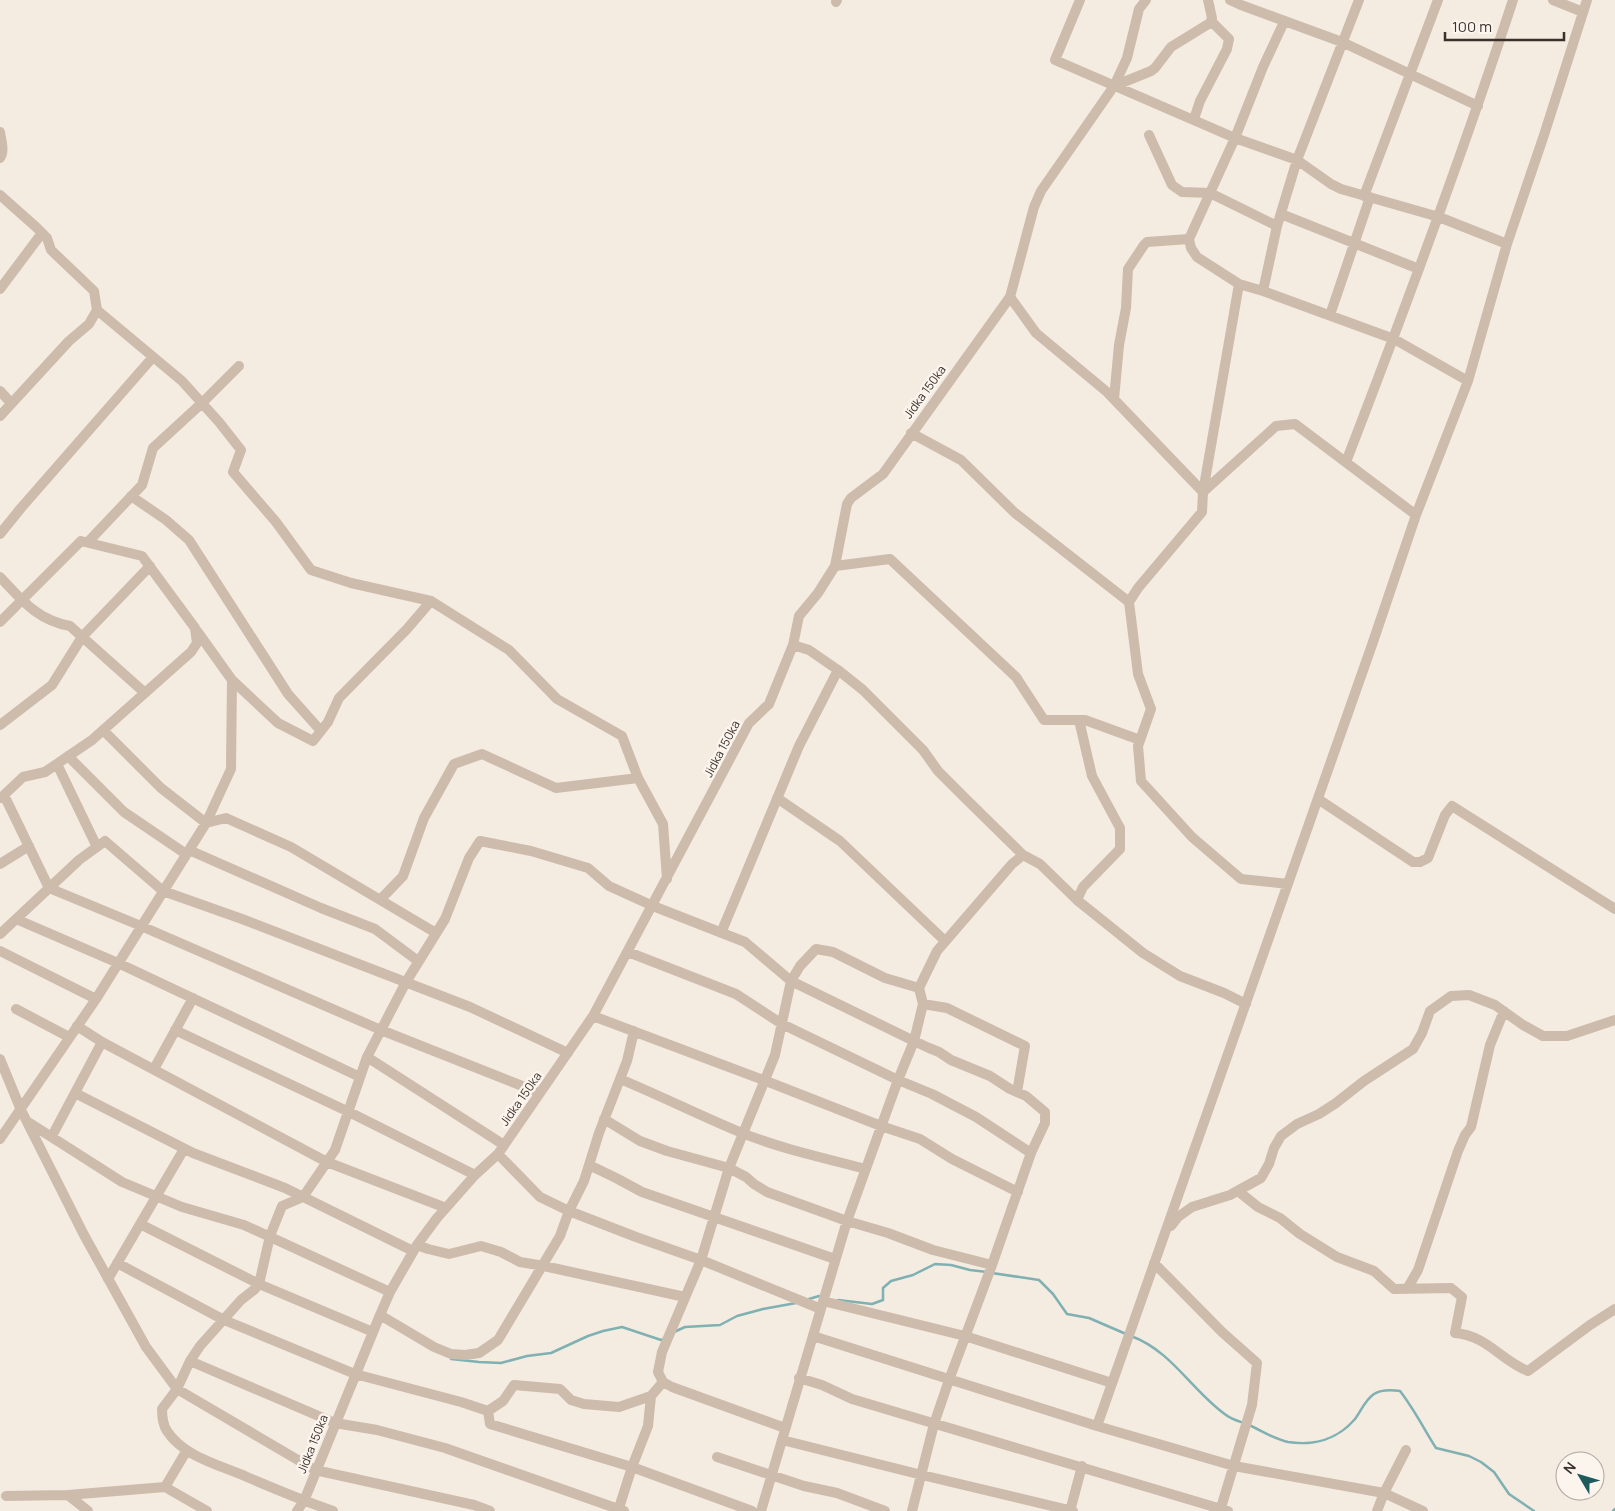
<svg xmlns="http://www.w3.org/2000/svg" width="1615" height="1511" viewBox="0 0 1615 1511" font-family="Manrope,sans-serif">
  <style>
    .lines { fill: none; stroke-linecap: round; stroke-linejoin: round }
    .stream { stroke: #7fb0b2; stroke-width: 2.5 }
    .minor { stroke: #cdbbac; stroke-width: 10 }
    .labels { text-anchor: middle; stroke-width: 5; stroke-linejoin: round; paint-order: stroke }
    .street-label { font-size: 12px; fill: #3b302b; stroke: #fbf5ee }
  </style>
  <rect width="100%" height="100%" fill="#f4ebe1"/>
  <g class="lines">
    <path class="stream" d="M992,1273L1039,1280L1053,1294L1067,1314L1089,1318L1126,1334
      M809,1299L819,1296L822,1297
      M838,1300L872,1304L883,1300V1288L891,1281L913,1275L935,1264L951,1265L970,1270L987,1272
      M674,1332L685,1327L720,1325L737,1316L763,1309L796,1303
      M1131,1336C1172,1351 1192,1391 1226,1415C1231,1419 1238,1421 1244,1423
      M451,1359L479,1362L501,1363L527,1356L551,1353L588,1336L603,1331L622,1327L661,1340L663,1339
      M1249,1425C1262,1431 1274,1439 1288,1442C1314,1446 1338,1439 1355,1419C1361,1411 1365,1400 1374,1394C1382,1389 1392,1390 1400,1391C1414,1409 1424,1429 1436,1448L1469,1456L1481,1462L1494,1472L1509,1494L1534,1511
      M1613,1511L1615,1509"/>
    <path class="minor" d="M1080,0L1055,60L1235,138L1297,160L1331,184L1341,189L1439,217L1507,244
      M1230,0L1241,5L1342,42L1478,106
      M1553,0L1583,12
      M836,2L837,0
      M1284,22L1263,67L1235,138L1189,239L1191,248L1197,257L1239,284L1263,291L1394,339L1468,381
      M1114,86L1151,71L1155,68L1171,47L1210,23L1212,18L1208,0
      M1194,119L1200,101L1227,49L1229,39L1211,21
      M0,132C1,140 5,151 0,158
      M1149,135L1172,185L1182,192L1210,193L1277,226
      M0,195L36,227L47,238L51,250L94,291L97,310L89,324L69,341L0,416
      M1364,196L1438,0
      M1281,214L1419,269
      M0,289L42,233
      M1263,291L1277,226L1297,160L1359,0
      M1010,297L1036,333L1107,392L1203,492L1202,512L1138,588L1129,602
      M97,310L182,381L219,422L241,450L233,472L276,522L311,570L351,583L431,601L509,650L557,699L622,736L638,778L663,824L667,879
      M1330,315L1370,197
      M0,391L11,403
      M1114,399L1119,345L1126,308L1128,269L1144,245L1147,242L1189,239
      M911,433L961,460L1015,513L1129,602L1138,674L1151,709L1138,746L1141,781L1192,837L1241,879L1288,884
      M1346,462C1405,309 1462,156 1513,0
      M1203,492L1276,426L1295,424L1416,515
      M1203,492L1239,284
      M131,496L166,520L189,540L288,694L321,731
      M0,534L21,508L153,357
      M88,542L142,485L153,448L202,403L239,366
      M835,566L890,559L1016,677L1044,720H1085L1140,740
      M0,577C22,600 37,620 70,626L145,693
      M0,622L81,541L142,556L195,628L197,643L191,652L92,740L45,772L23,777L1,798
      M197,631L232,680L278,723L313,741L328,722L339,698L407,629L431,601
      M793,645L809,650L838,670L863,690L923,750L938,771L967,800L1023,855L1040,864L1077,900L1143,953L1180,976L1224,993L1246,1004
      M0,725L52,685L82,637L150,566
      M103,730L161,788L206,823L226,818L291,847L436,933
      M68,756L124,812L186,854
      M57,764L97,847
      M4,795L49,888L141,926L381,1030L540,1093
      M777,798L840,841L945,941
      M1318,799L1413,862H1420L1428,858L1445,815L1452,806L1615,909
      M189,850L321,908L375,929L418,961
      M0,864L29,846
      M380,900L403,876L424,818L454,764L482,754L556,788L638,778
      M1077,900L1083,887L1120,849V828L1092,776L1079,720
      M16,919L118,963L360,1077
      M721,933L799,746L838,670
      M0,934L79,860L105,841L163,891L242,919L470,1007L568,1053
      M0,951L96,999
      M628,952L736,994L782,1024L898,1080L932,1094L976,1117L1031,1153
      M919,988L937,951L1012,864L1023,855
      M923,1004L947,1008L1025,1046L1017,1092
      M16,1009L69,1037
      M593,1016L766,1081L881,1126L920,1139L952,1159L1018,1192
      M175,1030L349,1112L475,1175
      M102,1042L327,1162L446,1208
      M367,1057L504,1145
      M0,1059L21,1110L84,1235L146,1347L177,1389L315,1470L474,1505L490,1511
      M154,1069L193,998
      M620,1079C661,1096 701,1116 742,1133C782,1149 824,1158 866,1169
      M75,1093L193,1153L285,1188L413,1251
      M604,1119L640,1141L667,1151L729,1168L746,1177L754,1184L767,1192L847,1221L888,1233L933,1250L992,1265
      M28,1122L122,1182L182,1207L244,1225L390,1292
      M52,1136L102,1042L77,1026
      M0,1139L96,999L206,823L231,769L232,680
      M498,1154L540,1197L569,1211L636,1237L701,1260L821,1309
      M589,1165L616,1178L642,1192L835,1259
      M1238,1191L1258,1207L1280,1218L1300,1234L1337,1257L1374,1271L1394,1289L1451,1288L1462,1297L1455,1333C1488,1336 1500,1360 1528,1371L1590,1325L1615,1309
      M140,1224L259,1284L373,1332
      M1171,1226L1178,1217L1192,1207L1230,1195L1261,1178L1269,1164L1274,1148L1281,1136L1297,1124L1319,1114L1336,1103L1364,1081L1413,1049L1422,1033L1430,1011L1451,996L1469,995L1495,1005L1523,1025L1543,1036H1567L1615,1020
      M417,1245L428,1249L449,1254L481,1246L501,1252L520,1262L544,1266L685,1297
      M117,1263L224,1320L355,1374L461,1402L488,1411L490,1424L632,1467L648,1426L651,1396L663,1382
      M1154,1263L1222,1332L1257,1363L1252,1405L1220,1511
      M108,1279L184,1149
      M1407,1289L1418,1270L1458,1151L1465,1135L1471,1127L1490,1045L1504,1011
      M823,1301L965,1336L1112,1383
      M380,1315L434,1347L451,1354L465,1355L479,1353L498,1340L560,1236L569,1211L584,1181L599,1133L627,1061L634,1031
      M813,1336L1097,1426L1234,1466L1384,1493L1423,1511
      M190,1361L335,1423L377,1430L445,1448L624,1511
      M799,1378L822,1385L852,1399L1228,1511
      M488,1411L503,1401L514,1385L560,1389L571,1400L584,1404L619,1407L651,1396
      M1097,1426L1373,642L1416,515L1468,381L1507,244L1544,135L1587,0
      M782,1440L922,1475L1073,1511
      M717,1457L804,1486L837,1493L885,1511
      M165,1487L187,1450
      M68,1495L88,1511
      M6,1496L68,1495L165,1487L207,1511
      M297,1511L304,1501L380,1315L390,1292L417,1245L437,1218L475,1175L498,1154L593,1016L749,723L769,704L793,645L799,616L818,593L835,566L847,504L851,498L883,474L1010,297L1034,207L1041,191L1114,86L1127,58L1139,9L1146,0
      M333,1511C304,1501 275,1489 247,1477C220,1465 184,1457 167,1431C163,1425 162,1416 162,1409L177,1389L190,1361L200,1346L241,1300L255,1289L259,1284L270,1236L282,1206L303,1197L335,1150L367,1057L406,982L445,919L469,858L480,841L531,851L588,868L609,886L653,906L745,942L791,981L914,1041L923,1004L919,988L885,978L833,952L816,949L800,966L791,981L775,1055L729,1168L701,1260L662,1352L658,1372L663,1382L672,1387L785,1428
      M618,1511L632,1467L752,1511
      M761,1511L847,1221L898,1080L914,1041L929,1048L939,1052L951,1060L990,1076L1010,1089L1026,1096L1045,1112V1123L1031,1153L992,1265L949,1380L934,1424L912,1511
      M1070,1511L1082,1466
      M1377,1511L1384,1493L1406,1450"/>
  </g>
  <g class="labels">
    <g class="street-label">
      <text transform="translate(925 392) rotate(-54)" y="4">Jidka 150ka</text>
      <text transform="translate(722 749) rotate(-62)" y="4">Jidka 150ka</text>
      <text transform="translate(521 1099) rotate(-55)" y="4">Jidka 150ka</text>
      <text transform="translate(313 1444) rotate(-68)" y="4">Jidka 150ka</text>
    </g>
  </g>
  <g transform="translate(1580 1476) rotate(308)"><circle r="24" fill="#fbf5ee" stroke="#aea6a0"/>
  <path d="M0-4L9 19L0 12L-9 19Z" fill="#1f5a5e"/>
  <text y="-8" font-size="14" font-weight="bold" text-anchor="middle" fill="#3b302b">N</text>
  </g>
  <path d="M1445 32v8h119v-8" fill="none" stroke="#3b302b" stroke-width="2.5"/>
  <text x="1452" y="32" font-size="15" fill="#3b302b" stroke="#fbf5ee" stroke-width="4" paint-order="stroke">100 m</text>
</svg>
